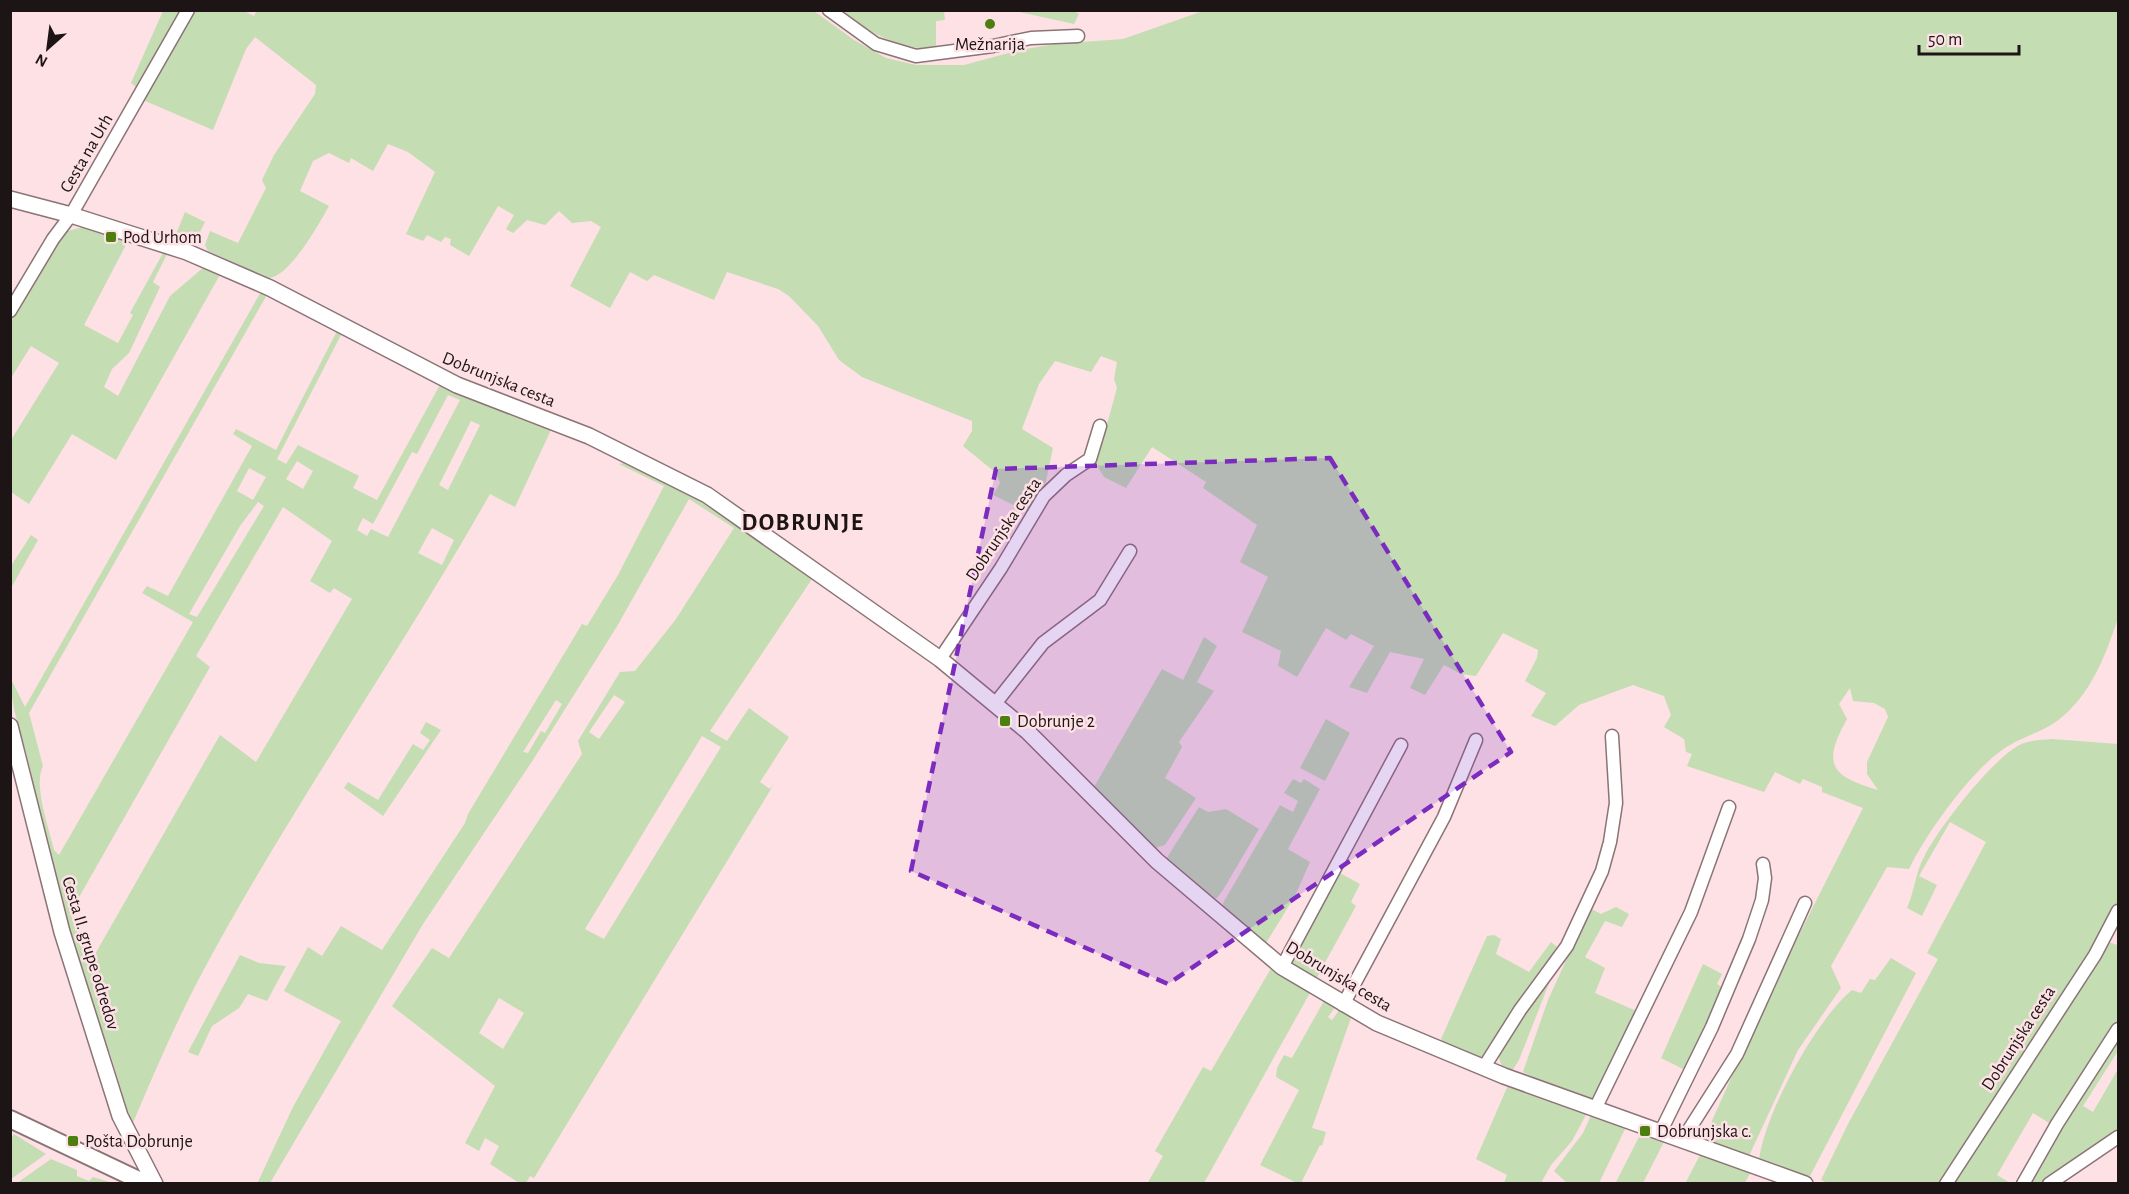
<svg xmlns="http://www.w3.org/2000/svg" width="2129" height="1194" viewBox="0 0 2129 1194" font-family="'Alegreya Sans',sans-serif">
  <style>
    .green { fill: #c4ddb3; fill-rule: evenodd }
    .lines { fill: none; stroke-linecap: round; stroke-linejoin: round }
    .minor-casing { stroke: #8b7376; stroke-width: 15 }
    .tertiary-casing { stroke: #8b7376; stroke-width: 18 }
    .secondary-casing { stroke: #8b7376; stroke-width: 20 }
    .minor { stroke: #fff; stroke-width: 12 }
    .tertiary { stroke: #fff; stroke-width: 15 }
    .secondary { stroke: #fff; stroke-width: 16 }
    .marked { fill: #7b2cbf; fill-opacity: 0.2; stroke: #7b2cbf; stroke-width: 4.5; stroke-dasharray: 12 8; stroke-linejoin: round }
    .poi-dot { fill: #4d7f10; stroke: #fde1e5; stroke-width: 2 }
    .labels { text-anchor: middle; stroke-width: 5; stroke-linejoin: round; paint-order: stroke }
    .poi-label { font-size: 18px; fill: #1d1415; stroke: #fde1e5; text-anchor: start }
    .street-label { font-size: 18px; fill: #1d1415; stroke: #fde1e5 }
    .district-label { font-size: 24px; font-weight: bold; letter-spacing: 1.5px; fill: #1d1415; stroke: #fde1e5 }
  </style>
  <rect width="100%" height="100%" fill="#fde1e5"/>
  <path class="green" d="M196,10L244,11L254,16L257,10L814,11L854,40L886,58L916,65H964L1020,50L1055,44L1123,39L1206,10L2118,11V618C2106,654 2092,692 2062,717C2044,733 2017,737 1998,753C1967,777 1926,834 1909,869L1887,867L1831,966L1841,988L1798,1050L1749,1156L1705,1141L1711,1123L1766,1000L1863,808L1822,792V787L1803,779L1800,784L1775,772L1764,792L1687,766L1692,754L1686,752L1684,739L1664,727L1671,715L1664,696L1633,685L1579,705L1555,726L1531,716L1546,693L1525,681L1537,658L1538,650L1503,633L1476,676L1461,674L1444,665L1425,695L1410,688L1424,659L1390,652L1367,693L1349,687L1374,646L1351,634L1346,640L1326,628L1297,677L1278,666L1281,651L1242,632L1268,577L1240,562L1257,525L1203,488L1206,482L1152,447L1126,488L1104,477L1096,464L1117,388L1114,379L1117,362L1101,356L1091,372L1055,361L1039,384L1022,429L1053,448L1045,486L1030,513L993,495L1000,483L996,473L963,446L972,431V421L862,377L839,360L818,326L789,296L778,289L727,272L714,300L654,275L647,281L630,272L610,308L570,286L601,227L591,221L572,223L559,211L545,225L527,220L513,233L506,229L514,215L498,206L469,256L450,245L451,239L445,237L441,242L427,235L423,241L406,234L435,172L408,152L388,144L373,171L351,158L349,163L329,153L313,161L300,191L329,206C319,224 290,276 269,278L208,251L205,245L210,231L238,243L266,188L262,180L274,155L315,94L316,85L255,37L246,49L213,130L143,100ZM1850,688L1853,701L1874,703L1885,709L1888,717L1867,762V774L1878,790C1830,776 1822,764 1847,719L1839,704Z
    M163,11H183L136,87L131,83Z
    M844,11H944L945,20L936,21V50C898,47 872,36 844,11Z
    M1015,11H1074L1079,14L1074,24Z
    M185,212L205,222L197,238L189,246L174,239Z
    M83,227L128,241L84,325L118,343L133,315L130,313L163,253L167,254L153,282L160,287L129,353L112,369L104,387L118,396L170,296L204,267L222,271L116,460L72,434L29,504L11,492V440L59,363L31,346L11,378V320L59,239L68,231Z
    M262,290L268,293L29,713L43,766C33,785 49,828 54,850L59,855L193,622L142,593L147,586L168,596L252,446L233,434L236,429L276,450L338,329L343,331L277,459L286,464L298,445L359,476L353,488L377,500L441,383L549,428L550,432L515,507L490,494C398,656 290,809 202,973C176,1022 154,1073 132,1125L110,1053L103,1044C75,951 49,859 29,764C22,733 11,711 11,679L25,707ZM448,395L460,400L388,537L371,529L367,536L357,530L363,518L373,524L412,452L417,454ZM471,421L480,425L448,490L439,485ZM297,461L313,471L303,489L286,479ZM249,468L266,477L253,500L237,491ZM258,502L264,506L197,617L189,614L240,526ZM283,507L332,541L310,581L330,593L334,588L352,599L256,762L220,735L90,963L70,913L210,667L196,656ZM432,528L454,540L442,565L418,553Z
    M629,462L715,507L814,576L710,731L727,741L749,708L789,737L760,782L770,789L774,784L534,1178L530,1176L526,1183H519L490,1164L499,1146L485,1138L479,1151L465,1143L495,1086L392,1006L432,948L449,958L582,754L578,741L620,672L635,671L676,619L734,528L689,499L616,628L533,760L423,924L270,1183L257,1184L293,1107L341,1021L284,991L308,947L322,956L341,926L382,950L465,823L468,814L582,624L587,626L618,575L664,486L619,464ZM614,695L625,702L599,739L589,732ZM556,700L562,704L545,733L541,731L528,753L523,752ZM702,736L721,747L604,939L585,929ZM499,998L524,1013L503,1049L479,1033Z
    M31,535L38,540L11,588V566Z
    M1204,637L1217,646L1197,682L1214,691L1179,742L1182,747L1165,778L1196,798L1165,845L1155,848L1094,787L1162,669L1183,680Z
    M1326,719L1350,733L1325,781L1300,768Z
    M426,722L441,730L383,816L344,788L348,782L378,800L413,744L423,750L430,740L420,733Z
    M2052,739L2118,744V906L2111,920L1944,1183L1830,1184L1821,1180L1848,1124L1938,959L1927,953L1986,842L1950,822L1919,876L1937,885L1922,916L1907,908C1915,890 1915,874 1924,857C1937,830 1997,752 2024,743C2033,740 2043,740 2052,739Z
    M1293,779L1301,783L1304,779L1320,789L1288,849L1310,862L1295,896L1266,943L1259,941L1224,912L1223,903L1280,805L1293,812L1298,801L1284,793Z
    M1199,807L1208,812L1226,809L1259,829L1223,890L1217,898L1209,900L1166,859Z
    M1336,871L1360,884L1351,902L1356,906L1316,979L1291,964L1290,959Z
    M1616,907L1629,914L1622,927L1605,921L1585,957L1605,968L1595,993L1641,1013L1596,1095L1590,1099L1557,1089L1523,1072L1548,1000L1590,908L1601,914Z
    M1494,935L1501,939L1496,954L1529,972L1551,942L1557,947L1489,1054L1481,1058L1446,1045L1441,1039L1487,936Z
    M2107,942L2118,945V1025L2054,1126L2033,1113L1997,1175L2010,1183L1952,1184Z
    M240,955L259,963L286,966L267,1001L248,994L239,1008L212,1026L198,1056L188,1052Z
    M1891,958L1916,973L1810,1176L1794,1174L1759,1160C1765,1113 1815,1021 1852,990L1861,993L1870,979L1875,980Z
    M1703,964L1722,974L1717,984L1723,988L1687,1071L1661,1058Z
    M1273,965L1311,991L1204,1183L1147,1184L1163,1156L1155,1151L1203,1067L1211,1071Z
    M1553,973L1519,1060L1512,1071L1502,1066L1498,1056L1506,1039Z
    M1325,999L1336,1006L1328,1017L1332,1020L1340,1009L1352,1015L1312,1128L1326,1132L1322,1146L1320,1145L1301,1183H1297L1260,1165L1299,1090L1276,1077L1277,1068L1284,1055L1292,1058Z
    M2118,1037V1051L2083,1106L2093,1112L2118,1069V1132L2042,1183L2028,1184Z
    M1509,1083L1588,1111L1572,1141L1551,1165L1541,1183H1504L1507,1175L1476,1159Z
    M1592,1113L1627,1125L1599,1183H1567L1554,1171L1583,1133Z
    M1642,1131L1665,1140L1643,1183L1615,1184Z
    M14,1134L46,1154L11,1179V1139Z
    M1701,1153L1751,1171L1745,1183L1685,1184Z
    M51,1159L77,1170V1176L89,1181L93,1177L113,1183H17Z"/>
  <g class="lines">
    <defs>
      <path id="minor" d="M829,10L876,44L916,56L993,46L1031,38L1078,36
        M10,311L53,239L71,215L188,10
        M940,659L1001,568L1044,496L1066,475L1090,459L1100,426
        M994,705L1043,643L1100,600L1130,551
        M1282,967L1401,745
        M1343,1005L1444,817L1476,740
        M1484,1067L1520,1010L1567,946L1602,871L1610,842L1616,803L1612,736
        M1596,1107L1691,912L1729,807
        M1661,1131L1712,1027L1749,939L1762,900L1765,878L1763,864
        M1683,1139L1737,1054L1805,903
        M1946,1184L2095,955L2118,911
        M2023,1184L2057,1124L2118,1029
        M2049,1184L2118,1137"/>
      <path id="tertiary" d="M10,199L71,215L187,252L270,288L457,385L589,436L707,495L940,659L1027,731L1157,861L1282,967L1377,1023L1432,1046L1504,1076L1805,1184
        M10,726L62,932L120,1116L155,1184"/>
      <path id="secondary" d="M10,1119L147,1184"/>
    </defs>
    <use href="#minor" class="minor-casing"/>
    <use href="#tertiary" class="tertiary-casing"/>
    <use href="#secondary" class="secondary-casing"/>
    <use href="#minor" class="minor"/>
    <use href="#tertiary" class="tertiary"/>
    <use href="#secondary" class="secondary"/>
  </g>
  <path class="marked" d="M1330,458L1511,752L1168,984L911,871L996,469Z"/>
  <g class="poi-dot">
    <circle cx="990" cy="24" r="6"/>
    <rect x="105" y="231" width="12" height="12" rx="3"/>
    <rect x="999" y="715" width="12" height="12" rx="3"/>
    <rect x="1639" y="1125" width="12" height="12" rx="3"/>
    <rect x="67" y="1135" width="12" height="12" rx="3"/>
  </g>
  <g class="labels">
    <g class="poi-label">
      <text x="990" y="50" text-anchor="middle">Mežnarija</text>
      <text x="123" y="243">Pod Urhom</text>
      <text x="1017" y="727">Dobrunje 2</text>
      <text x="1657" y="1137">Dobrunjska c.</text>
      <text x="85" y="1147">Pošta Dobrunje</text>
    </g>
    <g class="street-label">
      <text transform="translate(86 153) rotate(-60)" y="6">Cesta na Urh</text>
      <text transform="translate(499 379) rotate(22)" y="6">Dobrunjska cesta</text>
      <text transform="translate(1003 529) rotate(-56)" y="6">Dobrunjska cesta</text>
      <text transform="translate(91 953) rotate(73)" y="6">Cesta II. grupe odredov</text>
      <text transform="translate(1339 976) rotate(31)" y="6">Dobrunjska cesta</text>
      <text transform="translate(2018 1038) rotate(-57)" y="6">Dobrunjska cesta</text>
    </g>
    <g class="district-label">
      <text x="803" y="530">DOBRUNJE</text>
    </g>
  </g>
  <rect width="2129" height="1194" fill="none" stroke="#1d1415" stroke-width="24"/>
  <g transform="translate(48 48) rotate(208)" stroke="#fde1e5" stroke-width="4.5" paint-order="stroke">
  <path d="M0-4.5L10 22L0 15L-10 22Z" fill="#1d1415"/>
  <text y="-9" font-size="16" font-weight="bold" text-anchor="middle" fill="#1d1415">N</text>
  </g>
  <path d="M1919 45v9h100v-9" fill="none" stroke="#1d1415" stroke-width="3"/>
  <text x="1928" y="45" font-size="18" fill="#1d1415" stroke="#fde1e5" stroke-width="4.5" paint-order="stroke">50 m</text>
</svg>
